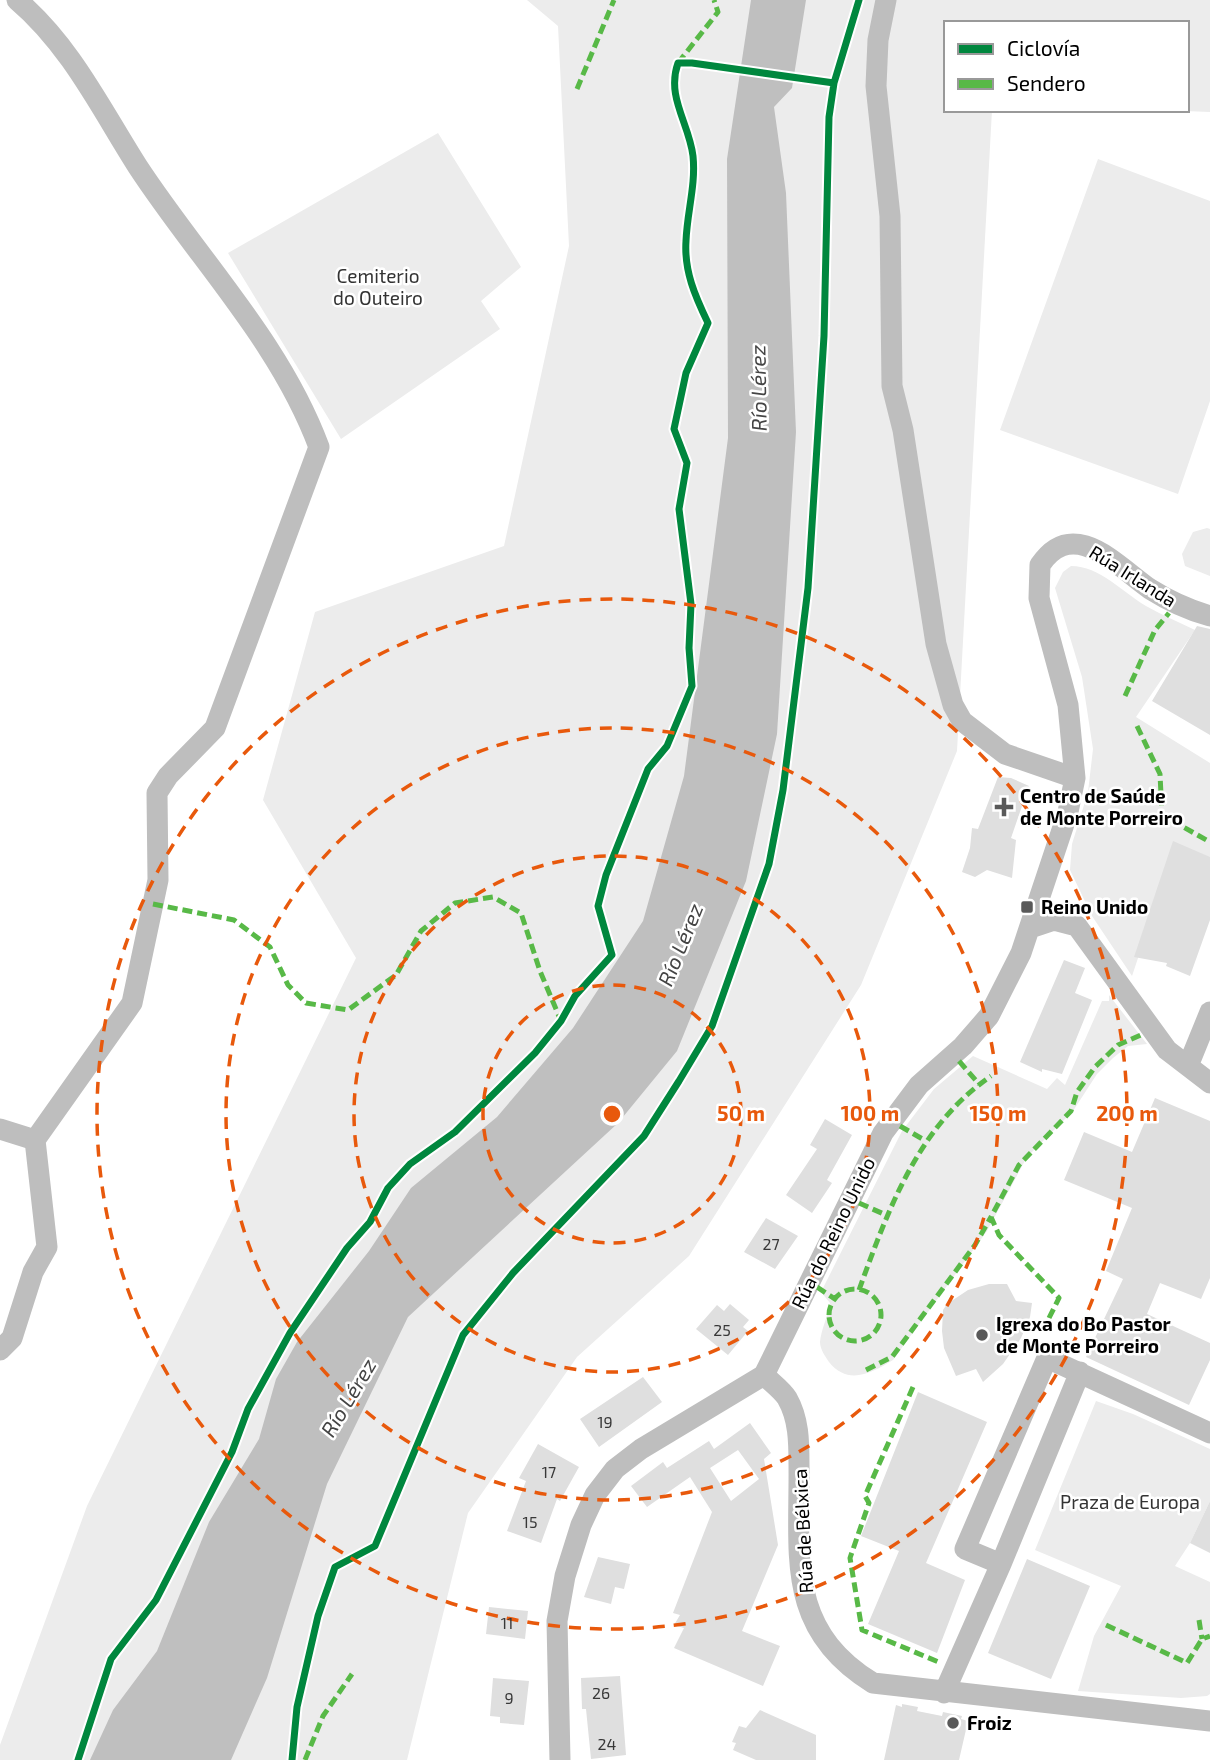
<svg xmlns="http://www.w3.org/2000/svg" width="1210" height="1760" viewBox="0 0 1210 1760" font-family="'Exo 2',sans-serif">
  <style>
    .green { fill: #ececec }
    .water { fill: #bfbfbf }
    .building { fill: #dfdfdf; fill-rule: evenodd }
    .lines { fill: none; stroke-linecap: round; stroke-linejoin: round }
    .minor { stroke: #bebebe; stroke-width: 21 }
    .quiet { stroke: #58b947; stroke-width: 5; stroke-dasharray: 10 5; stroke-linecap: butt }
    .cycleway-casing { stroke: #fff; stroke-width: 11 }
    .cycleway { stroke: #00873e; stroke-width: 7 }
    .ring { fill: none; stroke: #e8590c; stroke-width: 3.5; stroke-dasharray: 12 9 }
    .poi-dot { fill: #595959; stroke: #fff; stroke-width: 2.5 }
    .labels { text-anchor: middle; stroke-width: 5; stroke-linejoin: round; paint-order: stroke }
    .number-label { font-size: 16px; fill: #383838 }
    .park-label { font-size: 19px; fill: #333; stroke: #fff }
    .street-label { font-size: 19px; fill: #000; stroke: #fff }
    .poi-label { font-size: 19px; font-weight: bold; fill: #000; stroke: #fff; text-anchor: start }
    .water-label { font-size: 21px; font-style: italic; fill: #444; stroke: #fff }
    .centre { fill: #e8590c; stroke: #fff; stroke-width: 3.5 }
    .ring-label { font-size: 21px; text-anchor: middle; font-weight: bold; fill: #e8590c; stroke: #fff; stroke-width: 5; stroke-linejoin: round; paint-order: stroke }
  </style>
  <rect width="100%" height="100%" fill="#fff"/>
  <path class="green" d="M527,0H1210V112L1160,110H1187V23H946V110H992L957,751L861,985L689,1256L577,1357L468,1513L407,1760H0V1745L87,1506L356,958L263,800L315,612L504,546L569,246L558,26Z
    M438,133L521,267L481,301L500,329L341,439L228,253Z
    M1098,159L1210,201V401L1178,494L1000,430Z
    M1207,528L1210,529V576L1185,566L1182,554L1193,532Z
    M1071,566C1100,566 1122,592 1146,606C1162,615 1179,622 1195,630L1136,717L1210,763V869L1172,856L1132,976L1092,916L1070,870L1072,844L1088,792L1093,749L1082,677L1055,588L1063,572Z
    M1109,995L1147,1044L1128,1046L1113,1058L1097,1074L1073,1111L1027,1157L987,1231L893,1360C872,1373 848,1386 829,1362C825,1356 820,1349 820,1342C821,1330 828,1316 830,1303L821,1292L902,1131L934,1089L973,1056L1047,1089L1057,1078L1065,1085L1102,1001H1109Z
    M1096,1401L1133,1414L1210,1449V1501L1190,1543L1175,1566L1210,1582V1694L1207,1696L1181,1698L1078,1691L1094,1636L1121,1586L1035,1550Z"/>
  <path class="water" d="M751,0H806L792,88L774,107L786,193L796,432L777,734L746,881L677,1051L618,1123L408,1317L327,1484L267,1678L231,1760H90L113,1710L157,1651L209,1522L259,1439L276,1379L297,1342L369,1251L411,1188L497,1117L573,1028L643,921L684,776L728,438L727,159Z"/>
  <path class="building" d="M1197,626L1210,629V735L1152,701Z
    M998,777L1011,778L1029,786L1011,838L1016,840L1012,878L987,870L975,877L962,872L970,848L972,828L978,829Z
    M1173,841L1210,857V920L1190,976L1166,966L1167,963L1134,957Z
    M1064,960L1085,968L1075,993L1092,1000L1062,1074L1042,1069V1072L1020,1062Z
    M1155,1098L1210,1121V1278L1201,1299L1160,1283L1147,1314L1210,1343V1360L1189,1405L1086,1357L1123,1279L1106,1271L1132,1208L1064,1180L1084,1132L1132,1152Z
    M825,1119L852,1135L827,1180L832,1183L812,1213L786,1195L817,1149L810,1145Z
    M766,1218L798,1236L775,1269L744,1252Z
    M989,1284H1007L1016,1301L1032,1303L1030,1317L1021,1338L1003,1364L983,1382L976,1369L956,1376L944,1348L942,1331L943,1310L947,1304L968,1290Z
    M730,1304L749,1320L743,1327L748,1331L728,1355L696,1329L717,1305L724,1311Z
    M643,1377L662,1402L599,1447L580,1419Z
    M918,1392L987,1422L926,1563L965,1580L937,1653L868,1624L899,1551L861,1536Z
    M750,1423L771,1453L764,1459L778,1545L742,1631L780,1646L763,1686L674,1648L684,1628L674,1625L680,1615L673,1613L712,1512L690,1477L647,1507L631,1486L663,1462L667,1468L709,1441L714,1449ZM738,1450L759,1479L731,1501L710,1468Z
    M538,1444L579,1467L560,1501L557,1499L541,1543L507,1531L526,1481L519,1478Z
    M1210,1501V1553L1190,1543Z
    M598,1557L630,1564L624,1589L615,1587L611,1604L584,1597Z
    M1027,1559L1090,1586L1051,1679L988,1653Z
    M489,1607L528,1611L525,1639L486,1634Z
    M620,1676L626,1755L591,1759L586,1709H582L581,1678Z
    M493,1678L529,1681L524,1725L500,1723V1717L490,1716Z
    M902,1704L918,1707L917,1711L942,1716L943,1712L962,1716L961,1719L968,1721L959,1760H884L896,1705L902,1707Z
    M760,1710L816,1735V1760H756L733,1750L736,1743L732,1742L739,1726L746,1728Z"/>
  <g class="lines">
    <path class="minor" d="M886,0L878,40L876,86L890,216L892,386L903,430L936,644L953,705L962,721L1005,754L1075,778
      M1030,928L1054,920L1077,926L1167,1050L1210,1083
      M1188,1066L1210,1012
      M0,1129L35,1140
      M0,1350L12,1338L33,1272L47,1247L35,1140L132,1003L158,880L157,793L168,776L215,728L319,447C280,342 199,260 138,167C101,109 71,46 17,0
      M1080,1372L1001,1564L965,1549L1047,1358L1210,1433
      M764,1375C771,1382 782,1390 787,1398C799,1419 799,1442 799,1465C800,1556 785,1629 873,1683L1210,1721
      M944,1693L1001,1564
      M560,1760L557,1621L565,1576L581,1525L595,1495L615,1469L641,1449L764,1375L883,1133L919,1085L963,1046L989,1016L1021,953L1068,812L1075,778L1068,705L1039,598L1040,565C1074,515 1118,567 1150,589C1169,601 1189,610 1210,616"/>
    <path class="quiet" d="M678,63L718,12L714,0
      M577,89L614,0
      M1125,696L1155,630L1169,613
      M1137,726L1160,774L1162,815L1210,842
      M153,904L234,920L270,947L288,985L306,1003L348,1010L396,975L421,931L455,903L493,897L521,913L540,971L561,1021
      M959,1061L979,1084
      M900,1126L926,1141
      M859,1203L886,1215
      M817,1287L835,1299
      M829 1315a26 26 0 1 1 52 0a26 26 0 1 1-52 0Z
      M859,1290C888,1210 918,1126 991,1076
      M1049,1318L1059,1298L999,1235L991,1217L1019,1165L1071,1111L1077,1092L1095,1067L1118,1045L1143,1034
      M866,1370L892,1357L975,1245L991,1217
      M913,1387L865,1496L869,1503L850,1558L862,1630L941,1663
      M1199,1620L1202,1639
      M1106,1625L1187,1663L1202,1639L1210,1636
      M305,1760L323,1716L352,1674"/>
    <defs>
      <path id="cycleway" d="M78,1760L111,1659L156,1600L232,1452L248,1409L290,1333L347,1248L370,1222L388,1188L410,1164L455,1132L535,1053L561,1021L575,996L612,955L598,906L606,875L648,769L667,746L692,686L689,648L691,604L679,509L687,463L674,429L686,373L708,323C695,296 684,271 686,241C687,212 696,185 693,156C689,123 666,97 678,63H692L834,83
        M292,1760L297,1707L318,1616L335,1567L375,1546L463,1335L513,1273L644,1136L679,1081L712,1026L769,864L783,790L808,588L824,336L829,117L834,83L859,0"/>
    </defs>
    <use href="#cycleway" class="cycleway-casing"/>
    <use href="#cycleway" class="cycleway"/>
  </g>
  <g class="ring">
    <circle cx="612" cy="1114" r="129"/>
    <circle cx="612" cy="1114" r="258"/>
    <circle cx="612" cy="1114" r="386"/>
    <circle cx="612" cy="1114" r="515"/>
  </g>
  <g class="poi-dot">
    <path d="M1000.5 796.5h7v7h7v7h-7v7h-7v-7h-7v-7h7z"/>
    <rect x="1020" y="900" width="14" height="14" rx="3.5"/>
    <circle cx="982" cy="1335" r="7"/>
    <circle cx="953" cy="1723" r="7"/>
  </g>
  <g class="labels">
    <g class="number-label">
      <text x="771" y="1250">27</text>
      <text x="722" y="1336">25</text>
      <text x="605" y="1428">19</text>
      <text x="549" y="1478">17</text>
      <text x="530" y="1528">15</text>
      <text x="507" y="1629">11</text>
      <text x="601" y="1699">26</text>
      <text x="509" y="1704">9</text>
      <text x="607" y="1750">24</text>
    </g>
    <g class="park-label">
      <text x="378" y="283">Cemiterio<tspan x="378" dy="22">do Outeiro</tspan></text>
      <text x="1130" y="1509">Praza de Europa</text>
    </g>
    <g class="street-label">
      <text transform="translate(1133 576) rotate(32)" y="7">Rúa Irlanda</text>
      <text transform="translate(833 1233) rotate(-64)" y="7">Rúa do Reino Unido</text>
      <text transform="translate(803 1531) rotate(-93)" y="7">Rúa de Bélxica</text>
    </g>
    <g class="poi-label">
      <text x="1020" y="803">Centro de Saúde<tspan x="1020" dy="22">de Monte Porreiro</tspan></text>
      <text x="1041" y="914">Reino Unido</text>
      <text x="996" y="1331">Igrexa do Bo Pastor<tspan x="996" dy="22">de Monte Porreiro</tspan></text>
      <text x="967" y="1730">Froiz</text>
    </g>
    <g class="water-label">
      <text transform="translate(759 388) rotate(-91)" y="7">Río Lérez</text>
      <text transform="translate(681 945) rotate(-68)" y="7">Río Lérez</text>
      <text transform="translate(349 1398) rotate(-59)" y="7">Río Lérez</text>
    </g>
  </g>
  <circle cx="612" cy="1114" r="10" class="centre"/>
  <g class="ring-label">
    <text x="741" y="1121">50 m</text>
    <text x="870" y="1121">100 m</text>
    <text x="998" y="1121">150 m</text>
    <text x="1127" y="1121">200 m</text>
  </g>
  <rect x="944" y="21" width="245" height="91" fill="#ffffff" stroke="#999999" stroke-width="2"/>
  <rect x="958" y="44" width="35" height="10" fill="#00873e" stroke="#999999" stroke-width="2"/>
  <text x="1007" y="56" font-size="21" fill="#000000">Ciclovía</text>
  <rect x="958" y="79" width="35" height="10" fill="#58b947" stroke="#999999" stroke-width="2"/>
  <text x="1007" y="91" font-size="21" fill="#000000">Sendero</text>
</svg>
